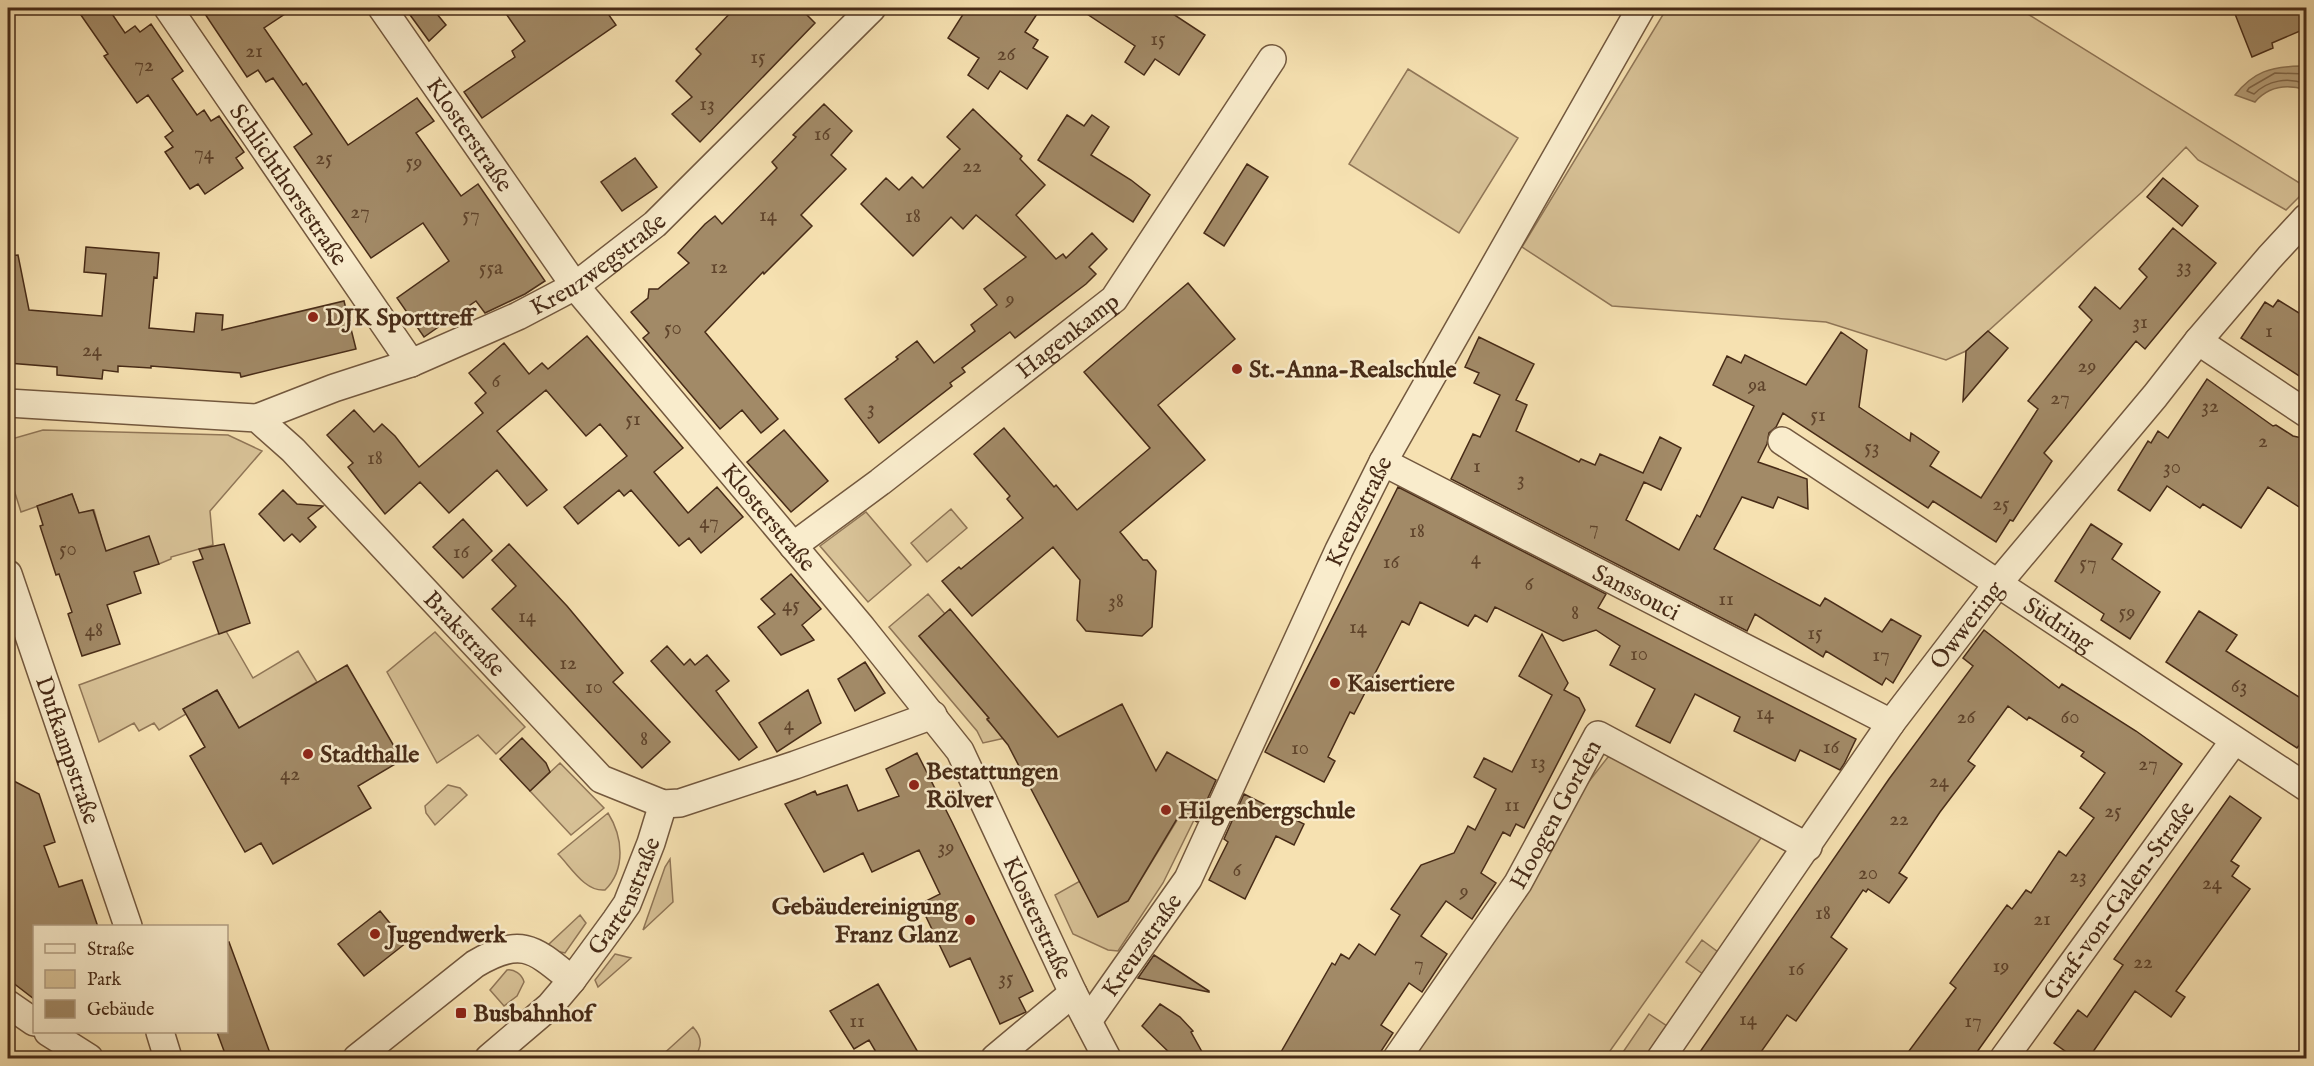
<svg xmlns="http://www.w3.org/2000/svg" width="2314" height="1066" viewBox="0 0 2314 1066" font-family="'IM FELL English',serif">
  <style>
    .green { fill: #d8c297; stroke: #907657; stroke-width: 1.5 }
    .water { fill: #baa37d; stroke: #8c7354; stroke-width: 1.5 }
    .lines { fill: none; stroke-linecap: round; stroke-linejoin: round }
    .shore { stroke: #80674a; stroke-width: 1.5 }
    .building { fill: #a28a67; stroke: #472b17; stroke-width: 1.5 }
    .minor-casing { stroke: #73583e; stroke-width: 30 }
    .minor { stroke: #f9eccc; stroke-width: 27 }
    .poi-dot { fill: #8f2418; stroke: #f9eccc; stroke-width: 2 }
    .labels { text-anchor: middle; stroke-width: 5; stroke-linejoin: round; paint-order: stroke }
    .number-label { font-size: 21px; fill: #5e432b }
    .street-label { font-size: 24px; fill: #472b17; stroke: #f9eccc }
    .poi-label { font-size: 24px; font-weight: bold; fill: #472b17; stroke: #f9eccc; text-anchor: start }
  </style>
  <rect width="100%" height="100%" fill="#f6e1b1"/>
  <filter id="stains"><feTurbulence type="fractalNoise" baseFrequency=".00333" numOctaves="4"/><feColorMatrix values="0 0 0 0 .2 0 0 0 0 .09 0 0 0 0 .02 0 0 0 .5 -.17"/></filter>
  <radialGradient id="worn" r=".72"><stop offset=".6" stop-color="#630" stop-opacity="0"/><stop offset="1" stop-color="#630" stop-opacity=".3"/></radialGradient>
  <path class="green" d="M1667,8H2018L2306,187V190L2286,210L2198,160L2186,147L2142,192L1966,351L1946,360L1826,322L1612,306L1522,247Z
    M1408,69L1518,138L1459,233L1349,164Z
    M43,430L228,435L262,451L210,511L213,545L171,557V559L159,564L92,556L101,536L94,510L79,514L72,494L21,512L8,471V440Z
    M951,509L967,528L927,562L911,543Z
    M866,512L911,565L868,602L820,546Z
    M928,594L945,614L919,636L989,718L987,720L1005,738L983,743L977,731L889,627Z
    M226,631L253,678L298,651L317,682L239,728L217,690L183,709L186,714L159,730L154,723L139,731L134,723L99,742L79,685Z
    M435,632L525,727L496,754L478,735L437,763L387,672Z
    M1608,757L1639,763L1766,831L1605,1058H1411L1545,861L1583,789Z
    M560,763L604,808L571,835L530,791Z
    M448,785L460,788L467,795L435,825L426,813L425,806Z
    M1182,812L1194,820L1163,883L1118,951L1108,950L1073,934L1055,895L1080,881L1098,917L1128,901Z
    M608,813C623,837 626,869 605,890C585,892 571,867 558,854Z
    M670,859L673,902L643,930L665,867Z
    M580,915L586,923L565,953L556,951L548,945Z
    M1702,940L1718,952L1703,974L1686,962Z
    M615,954L631,958L598,987L595,980Z
    M507,970C514,969 522,974 524,982L517,996L504,1006L490,990Z
    M1649,1014L1667,1026L1644,1058H1619Z
    M693,1027C703,1038 702,1047 694,1058H662L660,1057Z"/>
  <path class="water" d="M2300,66L2306,69V90C2287,84 2269,86 2255,102L2235,95C2254,71 2271,67 2300,66Z"/>
  <g class="lines">
    <path class="shore" d="M2306,74L2275,73L2249,88L2247,91L2254,94C2268,80 2288,77 2306,84"/>
  </g>
  <path class="building" d="M76,8H108L125,33L135,26L140,32L151,24L183,71L172,79L197,115L204,110L211,121L219,116L244,152L236,158L243,168L205,194L198,184L190,189L165,152L173,147L165,137L173,131L148,95L137,103L104,56L108,54Z
    M201,8H294L264,28L303,85L306,83L348,145L417,98L434,121L416,133L461,196L478,184L545,281L525,294L485,313L476,301L424,337L397,298L449,261L423,223L371,258L294,147L312,134L273,78L266,82L258,70L247,77Z
    M405,8H432L446,25L429,41Z
    M502,8H604L616,25L482,118L464,92L515,57L512,51L525,41Z
    M735,8H800L815,23L700,142L672,114L692,97L676,81L701,54L696,49Z
    M967,8H1041L1025,32L1038,40L1033,48L1048,57L1027,89L1000,71L988,89L968,75L979,58L948,38Z
    M1078,8H1164L1205,35L1179,75L1155,59L1144,75L1125,62L1135,46Z
    M2251,8H2307V28L2272,43L2273,48L2252,57L2235,14Z
    M824,104L852,131L831,155L846,169L801,215L812,226L764,274L763,272L705,332L778,419L761,433L742,410L720,429L643,338L649,333L631,312L648,298L649,289H658L689,263L678,253L705,224L715,216L722,224L777,168L772,162L796,137L793,135Z
    M973,109L1022,156L1020,159L1045,185L1016,215L1056,259L1063,254L1066,258L1092,233L1107,249L1089,267L1096,274L1086,284L1015,338L1010,332L962,368L965,372L950,383L952,386L879,443L845,399L898,359L896,357L917,341L934,363L975,331L971,325L997,305L984,289L1026,257L976,215L963,229L951,217L913,256L861,204L886,178L899,190L912,177L923,188L960,149L947,137Z
    M1067,115L1084,126L1092,115L1109,127L1091,155L1131,180L1150,195L1133,222L1038,160Z
    M635,158L657,187L622,211L601,182Z
    M1247,164L1268,177L1224,246L1204,233Z
    M2163,178L2198,206L2182,226L2147,197Z
    M2173,228L2216,263L2145,349L2136,341L2044,453L2052,461L2013,521L2010,520L1996,542L1933,501L1928,508L1783,413L1776,427L1769,433L1767,444L1758,462L1807,479L1808,509L1778,497L1773,508L1742,497L1714,549L1820,606L1825,598L1882,632L1891,619L1921,636L1893,683L1886,678L1882,685L1826,651L1823,657L1755,614L1747,631L1451,479L1473,434L1480,437L1500,395L1474,383L1479,373L1465,367L1479,337L1534,364L1516,400L1527,405L1516,431L1579,462L1581,459L1595,465L1600,454L1643,473L1660,437L1681,448L1661,490L1644,482L1626,520L1679,550L1697,515L1700,517L1754,406L1713,385L1727,356L1741,363L1745,355L1806,385L1841,332L1867,350L1859,407L1910,441L1911,433L1939,452L1930,466L1981,498L2038,409L2028,401L2092,320L2079,307L2095,287L2120,309L2147,277L2139,269Z
    M86,247L159,253L157,278L154,277L149,328L194,332L196,313L223,315L222,330L344,301L356,349L241,377L240,373L151,366V368L118,366V372L103,370L102,379L57,375V367L8,363V256L18,255L29,310L102,316L106,274L84,272Z
    M1188,283L1235,339L1158,405L1205,460L1120,532L1143,560H1147L1156,571L1152,627L1142,636L1086,631L1077,620L1080,580L1053,547L972,616L942,581L959,567L961,569L1023,518L1007,499L1010,496L974,454L1004,428L1054,487L1056,485L1077,510L1150,448L1084,372Z
    M2278,300L2307,318V381L2241,338L2265,302L2273,307Z
    M1988,331L2008,348L1963,401L1966,351Z
    M587,336L683,448L654,472L688,513L717,487L743,517L701,553L689,538L679,546L631,490L624,496L619,490L578,524L564,507L627,456L600,424L586,436L546,390L497,431L547,490L527,506L497,470L449,513L420,482L385,514L348,467L353,463L327,435L354,410L374,432L382,424L395,436L419,467L483,413L475,403L486,393L469,373L504,343L529,374L542,363L548,369Z
    M2207,379L2273,426L2276,425L2293,436L2307,439V512L2268,487L2241,528L2203,504L2200,508L2167,486L2150,511L2118,490L2148,441L2151,443L2158,431L2168,438Z
    M784,430L828,481L791,512L747,462Z
    M1398,487L1606,594L1598,608L1856,739L1844,764L1840,770L1800,750L1795,761L1734,731L1740,717L1695,694L1670,743L1636,726L1655,689L1610,665L1620,646L1596,630L1563,641L1495,607L1487,622L1475,615L1468,626L1420,602L1409,625L1402,621L1354,714L1350,712L1328,757L1335,761L1324,782L1265,752Z
    M283,490L297,504L323,506L308,518L316,527L300,542L292,534L284,541L259,514Z
    M72,494L79,513L93,510L106,551L149,536L159,564L134,572L141,593L107,605L120,644L82,656L68,614L72,612L59,574L56,575L40,526L43,525L37,506Z
    M463,519L492,551L463,578L433,547Z
    M2091,524L2122,544L2112,559L2160,592L2130,639L2101,620L2104,614L2055,581Z
    M224,544L250,623L219,634L193,562L203,559L199,549Z
    M509,544L567,606L623,673L613,682L670,742L642,768L492,609L516,586L492,560Z
    M791,574L821,609L802,625L814,640L781,655L758,627L775,614L761,599Z
    M950,609L1058,737L1122,704L1156,771L1167,752L1216,780L1197,822L1181,812L1128,901L1098,917L1008,745L987,719L989,718L919,636Z
    M2199,611L2237,635L2226,651L2307,702V735L2297,748L2166,662Z
    M1984,630L2059,688L2062,684L2136,731L2182,764L1972,1059H1903L1956,988L1950,983L2007,905L2012,909L2026,890L2031,893L2059,851L2066,856L2094,818L2080,808L2105,773L2081,756L2084,752L2029,717L2027,720L2008,706L1968,761L1975,766L1940,812L1899,873L1907,878L1889,903L1868,889L1866,892L1863,890L1831,937L1847,949L1796,1021L1787,1015L1756,1059H1695L1889,779L1973,666L1963,658Z
    M1542,634L1568,683L1564,690L1579,698L1585,710L1524,828L1516,824L1510,836L1503,832L1481,873L1496,883L1472,919L1446,901L1421,936L1447,954L1422,992L1409,983L1381,1025L1393,1033L1376,1059H1277L1332,963L1335,965L1341,954L1349,959L1359,944L1375,955L1400,915L1391,909L1421,865L1454,853L1468,826L1475,830L1496,789L1474,777L1484,758L1512,772L1552,695L1519,676Z
    M667,646L684,665L690,659L695,665L707,655L729,681L716,691L757,747L739,760L651,661Z
    M865,662L885,693L855,711L838,679Z
    M347,665L402,760L358,786L371,808L273,864L261,843L245,852L190,756L205,747L183,709L217,690L239,728Z
    M808,690L821,723L777,752L759,723Z
    M522,738L546,763L550,772L530,791L500,759Z
    M917,753L952,822L1033,991L1019,998L1026,1012L1000,1024L970,958L950,967L920,904L940,894L919,850L872,872L863,853L824,872L785,804L815,791L817,795L847,785L858,811L899,796L886,769Z
    M8,778L39,794L55,842L44,846L59,887L82,880L98,927H34V999L12,982L8,974Z
    M1244,794L1304,824L1294,845L1276,836L1245,899L1209,880L1228,842L1224,839Z
    M2230,796L2261,818L2231,861L2239,866L2232,876L2250,889L2176,991L2185,997L2171,1017L2135,991L2088,1059H2076L2054,1043L2078,1010L2087,1017L2123,965L2114,959Z
    M380,911L406,943L364,976L338,944Z
    M229,942L270,1053L255,1059H227L217,1032H226V943Z
    M1154,955L1209,991V992L1138,978Z
    M878,984L892,1008L922,1059H880L869,1040L854,1049L830,1011Z
    M1160,1004L1180,1017L1193,1031L1191,1032L1206,1059H1176L1142,1026Z"/>
  <g class="lines">
    <defs>
      <g id="minor">
        <path id="s1" d="M168,8L411,363"/>
        <path id="s2" d="M382,8L575,286L862,628L960,751L1073,993L1107,1058"/>
        <path d="M2198,341L2306,413"/>
        <path id="s3" d="M8,403L257,418L293,450L601,779L663,804L680,803L795,765L933,715"/>
        <path id="s4" d="M257,418L334,388L411,363L518,316L575,286L655,224L872,8"/>
        <path id="s5" d="M1782,441L2306,787"/>
        <path id="s6" d="M1383,462L1891,723"/>
        <path id="s7" d="M793,546L880,482L1114,299L1272,59"/>
        <path id="s8" d="M8,574L128,926"/>
        <path d="M8,1004L34,1022"/>
        <path id="s9" d="M1088,1021L1188,879L1339,550L1383,462L1641,8"/>
        <path d="M48,1032L89,1058"/>
        <path d="M160,1032L168,1058"/>
        <path d="M357,1058L475,964C522,936 534,949 572,980"/>
        <path id="s10" d="M489,1058L550,1006L572,980L616,920L627,904L651,843L663,804"/>
        <path d="M995,1058L1073,993"/>
        <path id="s11" d="M1397,1058L1518,883L1598,735L1808,847"/>
        <path id="s12" d="M1661,1058L1891,723L1999,582L2155,396L2198,341L2269,258L2306,218"/>
        <path id="s13" d="M2004,1058L2234,741"/>
      </g>
    </defs>
    <use href="#minor" class="minor-casing"/>
    <use href="#minor" class="minor"/>
  </g>
  <g class="poi-dot">
    <circle cx="313" cy="317" r="6"/>
    <circle cx="1237" cy="369" r="6"/>
    <circle cx="1335" cy="683" r="6"/>
    <circle cx="308" cy="754" r="6"/>
    <circle cx="914" cy="785" r="6"/>
    <circle cx="1166" cy="810" r="6"/>
    <circle cx="970" cy="920" r="6"/>
    <circle cx="375" cy="934" r="6"/>
    <rect x="455" y="1007" width="12" height="12" rx="3"/>
  </g>
  <g class="labels">
    <g class="number-label">
      <text x="1158" y="45">15</text>
      <text x="254" y="57">21</text>
      <text x="1006" y="60">26</text>
      <text x="758" y="63">15</text>
      <text x="144" y="71">72</text>
      <text x="707" y="110">13</text>
      <text x="822" y="140">16</text>
      <text x="204" y="159">74</text>
      <text x="324" y="164">25</text>
      <text x="414" y="168">59</text>
      <text x="972" y="172">22</text>
      <text x="360" y="218">27</text>
      <text x="471" y="221">57</text>
      <text x="768" y="221">14</text>
      <text x="913" y="222">18</text>
      <text x="2184" y="272">33</text>
      <text x="719" y="273">12</text>
      <text x="491" y="274">55a</text>
      <text x="1010" y="305">9</text>
      <text x="2140" y="328">31</text>
      <text x="673" y="334">50</text>
      <text x="2269" y="337">1</text>
      <text x="92" y="356">24</text>
      <text x="2087" y="372">29</text>
      <text x="496" y="387">6</text>
      <text x="1757" y="391">9a</text>
      <text x="2060" y="404">27</text>
      <text x="2210" y="412">32</text>
      <text x="871" y="414">3</text>
      <text x="1818" y="421">51</text>
      <text x="633" y="425">51</text>
      <text x="2263" y="447">2</text>
      <text x="1872" y="453">53</text>
      <text x="375" y="464">18</text>
      <text x="1477" y="472">1</text>
      <text x="2172" y="473">30</text>
      <text x="1521" y="485">3</text>
      <text x="2001" y="510">25</text>
      <text x="709" y="528">47</text>
      <text x="1594" y="534">7</text>
      <text x="1417" y="537">18</text>
      <text x="68" y="555">50</text>
      <text x="461" y="558">16</text>
      <text x="1476" y="564">4</text>
      <text x="1391" y="568">16</text>
      <text x="2088" y="569">57</text>
      <text x="1529" y="590">6</text>
      <text x="1726" y="605">11</text>
      <text x="1116" y="607">38</text>
      <text x="791" y="611">45</text>
      <text x="2127" y="618">59</text>
      <text x="1575" y="619">8</text>
      <text x="527" y="622">14</text>
      <text x="1358" y="633">14</text>
      <text x="94" y="636">48</text>
      <text x="1815" y="639">15</text>
      <text x="1639" y="660">10</text>
      <text x="1881" y="661">17</text>
      <text x="568" y="669">12</text>
      <text x="2239" y="692">63</text>
      <text x="594" y="693">10</text>
      <text x="1765" y="719">14</text>
      <text x="1966" y="723">26</text>
      <text x="2070" y="723">60</text>
      <text x="789" y="730">4</text>
      <text x="644" y="745">8</text>
      <text x="1831" y="753">16</text>
      <text x="1300" y="754">10</text>
      <text x="1538" y="768">13</text>
      <text x="2148" y="770">27</text>
      <text x="290" y="780">42</text>
      <text x="1939" y="787">24</text>
      <text x="1512" y="811">11</text>
      <text x="2113" y="817">25</text>
      <text x="1899" y="825">22</text>
      <text x="946" y="853">39</text>
      <text x="1237" y="876">6</text>
      <text x="1868" y="879">20</text>
      <text x="2078" y="882">23</text>
      <text x="2212" y="889">24</text>
      <text x="1464" y="897">9</text>
      <text x="1823" y="919">18</text>
      <text x="2042" y="925">21</text>
      <text x="2143" y="968">22</text>
      <text x="1419" y="970">7</text>
      <text x="2001" y="972">19</text>
      <text x="1796" y="975">16</text>
      <text x="1006" y="984">35</text>
      <text x="1748" y="1025">14</text>
      <text x="857" y="1027">11</text>
      <text x="1973" y="1027">17</text>
    </g>
    <g class="street-label">
      <text dy="8" stroke="none"><textPath href="#s2" startOffset="154">Klosterstraße</textPath></text>
      <text dy="8" stroke="none"><textPath href="#s1" startOffset="214">Schlichthorststraße</textPath></text>
      <text dy="8" stroke="none"><textPath href="#s4" startOffset="376">Kreuzwegstraße</textPath></text>
      <text dy="8" stroke="none"><textPath href="#s7" startOffset="346">Hagenkamp</textPath></text>
      <text dy="8" stroke="none"><textPath href="#s9" startOffset="579">Kreuzstraße</textPath></text>
      <text dy="8" stroke="none"><textPath href="#s2" startOffset="640">Klosterstraße</textPath></text>
      <text dy="8" stroke="none"><textPath href="#s6" startOffset="285">Sanssouci</textPath></text>
      <text dy="8" stroke="none"><textPath href="#s5" startOffset="332">Südring</textPath></text>
      <text dy="8" stroke="none"><textPath href="#s12" startOffset="530">Owwering</textPath></text>
      <text dy="8" stroke="none"><textPath href="#s3" startOffset="549">Brakstraße</textPath></text>
      <text dy="8" stroke="none"><textPath href="#s8" startOffset="186">Dufkampstraße</textPath></text>
      <text dy="8" stroke="none"><textPath href="#s11" startOffset="291">Hoogen Gorden</textPath></text>
      <text dy="8" stroke="none"><textPath href="#s10" startOffset="214">Gartenstraße</textPath></text>
      <text dy="8" stroke="none"><textPath href="#s13" startOffset="195">Graf-von-Galen-Straße</textPath></text>
      <text dy="8" stroke="none"><textPath href="#s2" startOffset="1126">Klosterstraße</textPath></text>
      <text dy="8" stroke="none"><textPath href="#s9" startOffset="93">Kreuzstraße</textPath></text>
    </g>
    <g class="poi-label">
      <text x="325" y="325">DJK Sporttreff</text>
      <text x="1249" y="377">St.-Anna-Realschule</text>
      <text x="1347" y="691">Kaisertiere</text>
      <text x="320" y="762">Stadthalle</text>
      <text x="926" y="779">Bestattungen<tspan x="926" dy="28">Rölver</tspan></text>
      <text x="1178" y="818">Hilgenbergschule</text>
      <text x="958" y="914" text-anchor="end">Gebäudereinigung<tspan x="958" dy="28">Franz Glanz</tspan></text>
      <text x="387" y="942">Jugendwerk</text>
      <text x="473" y="1021">Busbahnhof</text>
    </g>
  </g>
  <rect width="2314" height="1066" fill="none" stroke="#f6e1b1" stroke-width="30"/>
  <rect x="9" y="9" width="2296" height="1048" fill="none" stroke="#472b17" stroke-width="3"/>
  <rect x="15" y="15" width="2284" height="1036" fill="none" stroke="#472b17" stroke-width="1.5"/>
  <rect x="33" y="925" width="195" height="108" fill="#f9eccc" stroke="#b29f84" stroke-width="1.5"/>
  <rect x="45" y="944" width="30" height="9" fill="#f9eccc" stroke="#b29f84" stroke-width="1.5"/>
  <text x="87" y="955" font-size="18" fill="#472b17">Straße</text>
  <rect x="45" y="970" width="30" height="18" fill="#d8c297" stroke="#b29f84" stroke-width="1.5"/>
  <text x="87" y="985" font-size="18" fill="#472b17">Park</text>
  <rect x="45" y="1000" width="30" height="18" fill="#a28a67" stroke="#b29f84" stroke-width="1.5"/>
  <text x="87" y="1015" font-size="18" fill="#472b17">Gebäude</text>
  <rect width="100%" height="100%" filter="url(#stains)"/>
  <rect width="100%" height="100%" fill="url(#worn)"/>
</svg>
